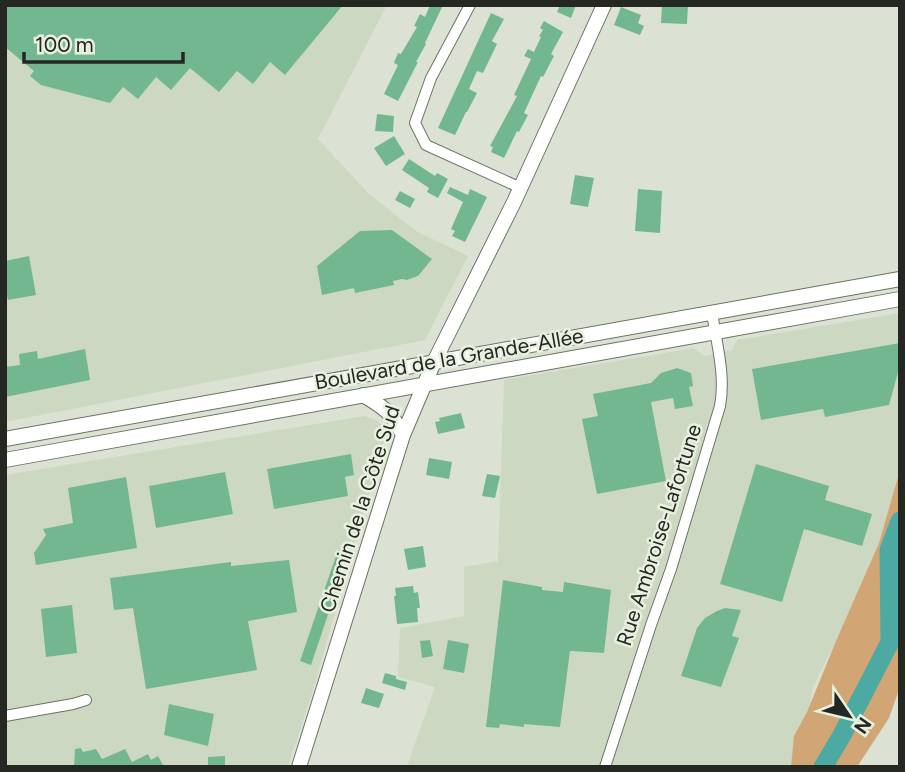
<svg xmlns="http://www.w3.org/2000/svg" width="905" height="772" viewBox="0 0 905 772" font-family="Figtree,sans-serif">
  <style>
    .built { fill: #cdd8c2 }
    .green { fill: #d1a574 }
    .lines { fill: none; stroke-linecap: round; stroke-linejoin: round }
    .river { stroke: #4caaa2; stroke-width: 19 }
    .building { fill: #73b790 }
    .street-casing { stroke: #6c7366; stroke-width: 12 }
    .secondary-casing { stroke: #6c7366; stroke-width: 16 }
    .street { stroke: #fff; stroke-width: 10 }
    .secondary { stroke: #fff; stroke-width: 14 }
    .labels { text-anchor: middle; stroke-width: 5; stroke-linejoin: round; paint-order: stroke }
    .street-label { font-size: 21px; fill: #242722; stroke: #e8f0e0 }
  </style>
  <rect width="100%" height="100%" fill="#dbe2d3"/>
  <path class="built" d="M5,5H387L318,139L370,195L418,232L468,256L425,340L5,422Z
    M900,313V470L879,543L836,641L813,687L798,767H405L407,766L435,687L398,677L400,628L464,616V567L498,561L504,380L694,348L704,356L732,350L737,340Z
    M364,416L376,420L384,427L386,434L313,690L288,767H5V475Z"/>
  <path class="green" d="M900,470V687L889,718L857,767H791L794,736L807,712L836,641L879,543Z"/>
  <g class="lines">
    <path class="river" d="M823,767L842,735L890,642L889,550L900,521"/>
  </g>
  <path class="building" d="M5,5H343L285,75L270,62L253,84L237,71L219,92L190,68L171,90L156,77L138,99L123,87L110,103L41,85L30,76L34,71L5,47Z
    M430,5H443L425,43L426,44L416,62H418L398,101L384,94L398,65L394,63L398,53L401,54L417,27L414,26L420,14L425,17Z
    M560,5H576L571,18L557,12Z
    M662,5H688L687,24L661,23Z
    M621,7L641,15L638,23L644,26L640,35L614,25Z
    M491,13L504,19L492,41L497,44L483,73L477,71L469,89L477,93L467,112H466L455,135L438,128Z
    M544,21L563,32L551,54L554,56L543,77L541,76L524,113L528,115L519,132L517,131L504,158L491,152L493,147L490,146L517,96L514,95L531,59L524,56L528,49L534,52L541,37L539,36L543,30L540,28Z
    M377,114L394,116L393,132L375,131Z
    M394,136L405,154L386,166L374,148Z
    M409,159L435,176L437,173L448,179L438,198L427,192L429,188L402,170Z
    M575,175L594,178L588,207L570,204Z
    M450,187L468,195L470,189L487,197L465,242L452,236L455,231L451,229L463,202L447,193Z
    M638,189L662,191L660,233L635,231Z
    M400,191L415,199L410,208L395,200Z
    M392,230L432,259L418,276L407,280L402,279L393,281L394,285L355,293L354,288L322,295L317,266L360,231Z
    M29,256L36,295L8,300L5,288V261Z
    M900,343V365L889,405L825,417L823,409L761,420L752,369Z
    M85,349L90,380L5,397V367L20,365L19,354L37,351L38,359Z
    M677,368L691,373L693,386L689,387L693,406L675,409L673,398L651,402L666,481L597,494L582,419L598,416L593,394L651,383L661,373Z
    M461,413L465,428L438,434L435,422L440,421L439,418Z
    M351,454L354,475L345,477L348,496L274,509L267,469Z
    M429,458L452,462L449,479L426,475Z
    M756,464L829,486L825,500L872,514L862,546L804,529L782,602L720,584Z
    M225,472L233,514L156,528L149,486Z
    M487,474L500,476L495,498L482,496Z
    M126,477L137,548L36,565L34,553L46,535L43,529L73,523L68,488Z
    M423,546L426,567L408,570L404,549Z
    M338,550L345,552L331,596L334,597L311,665L300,661Z
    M289,560L297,612L248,621L257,670L146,689L133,608L114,610L110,578L231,562V566Z
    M503,580L542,587V590L563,592L564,582L611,590L604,653L570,651L560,727L524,724V727L500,724L499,728L486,727Z
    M413,586L414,593L418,592L420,608H417L418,622L397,624L394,596H396L395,588Z
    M72,605L77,653L46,657L41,609Z
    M725,608L741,610L732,636L739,638L721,687L681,676L697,628L705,618L717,611Z
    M430,640L433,656L422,658L420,641Z
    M448,640L469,644L464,673L443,669Z
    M385,673L396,676V679L407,682L405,690L382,683Z
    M366,688L384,694L379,708L361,703Z
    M169,704L214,714L208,746L164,735Z
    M81,748L83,752L96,749L102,759L125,749L132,762L148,754L151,760L158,756L164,767H74L75,749Z
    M225,756V767H208V757Z"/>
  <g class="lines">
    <defs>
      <path id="street" d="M470,5L431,78L415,123L426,145L521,188
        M5,716L73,704L86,700
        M605,767L651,625L671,569L720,406C726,375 716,342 712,312"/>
      <path id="secondary" d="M363,395C385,408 391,412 403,435
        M5,439L900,279
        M5,460L900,299
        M299,767L403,435L434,362L514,202L604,5"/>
    </defs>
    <use href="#street" class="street-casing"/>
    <use href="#secondary" class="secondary-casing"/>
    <use href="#street" class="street"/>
    <use href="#secondary" class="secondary"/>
  </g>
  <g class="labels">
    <g class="street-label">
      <text transform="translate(449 359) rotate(-10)" y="7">Boulevard de la Grande-Allée</text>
      <text transform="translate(360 509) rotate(-72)" y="7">Chemin de la Côte Sud</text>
      <text transform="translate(659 535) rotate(-72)" y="7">Rue Ambroise-Lafortune</text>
    </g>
  </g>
  <rect width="905" height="772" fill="none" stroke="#242722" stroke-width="14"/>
  <g transform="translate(849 716) rotate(125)" stroke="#e8f0e0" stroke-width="5" paint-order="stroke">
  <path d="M0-5L12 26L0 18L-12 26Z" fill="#242722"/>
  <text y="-10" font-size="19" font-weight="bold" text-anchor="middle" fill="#242722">N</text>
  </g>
  <path d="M24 52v10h159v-10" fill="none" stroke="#242722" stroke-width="3.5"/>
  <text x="35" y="52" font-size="21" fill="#242722" stroke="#e8f0e0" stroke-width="5" paint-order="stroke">100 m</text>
</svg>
